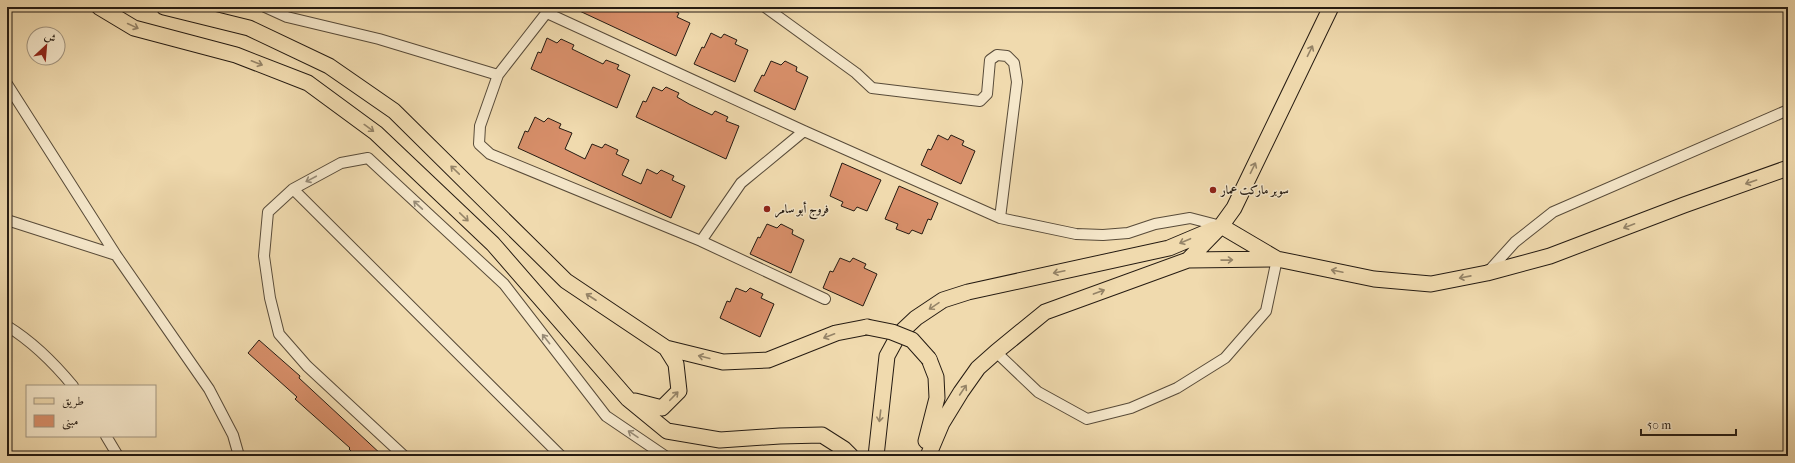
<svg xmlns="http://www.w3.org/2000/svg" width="1795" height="463" viewBox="0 0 1795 463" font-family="'IM FELL French Canon',Amiri,serif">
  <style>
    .building { fill: #d88f6a; stroke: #251b12 }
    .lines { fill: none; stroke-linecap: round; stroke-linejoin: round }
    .minor-casing { stroke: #584b39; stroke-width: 12 }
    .primary-casing { stroke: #251b12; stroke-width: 17 }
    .minor { stroke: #f5e7ca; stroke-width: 10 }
    .primary { stroke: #f0daae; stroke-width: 15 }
    .primary-bridge-casing { stroke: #251b12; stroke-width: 17; stroke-linecap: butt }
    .primary-bridge { stroke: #f0daae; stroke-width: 15 }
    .oneway { stroke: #958468 }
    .oneway2 { stroke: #978b77 }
    .poi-dot { fill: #8f2418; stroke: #f5e7ca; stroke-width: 1.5 }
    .labels { text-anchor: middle; stroke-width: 3; stroke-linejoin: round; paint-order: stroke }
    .poi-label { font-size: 12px; font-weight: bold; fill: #251b12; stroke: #f5e7ca; text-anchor: start }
  </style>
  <rect width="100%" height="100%" fill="#f0daae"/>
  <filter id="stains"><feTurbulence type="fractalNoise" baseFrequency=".005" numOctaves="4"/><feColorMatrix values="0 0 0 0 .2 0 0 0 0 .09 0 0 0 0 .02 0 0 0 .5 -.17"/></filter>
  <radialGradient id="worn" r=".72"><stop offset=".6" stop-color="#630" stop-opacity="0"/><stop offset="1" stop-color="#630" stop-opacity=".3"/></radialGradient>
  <path class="building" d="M571,7H652L662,11L666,8L679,13L677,17L690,23L676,56Z
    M711,33L721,38L724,34L737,40L735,44L748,50L735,82L694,64L702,47L704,48Z
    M547,38L557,43L561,39L574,45L572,49L603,64L606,60L619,65L617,69L630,75L617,108L531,69L538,52L541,53Z
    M771,61L781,65L785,61L797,67L796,71L808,77L795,110L754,91L762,75L764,76Z
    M653,87L662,91L666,87L679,93L677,97L689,104L712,115L715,111L728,117L726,121L739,126L726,159L636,117L643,101L646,102Z
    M535,117L544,122L548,118L561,124L559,128L572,133L565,149L585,159L592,144L602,148L605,144L618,150L616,154L629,160L622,175L641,184L647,169L657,174L661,170L674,176L672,180L685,186L671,218L518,148L525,131L528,132Z
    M938,135L948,140L951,135L964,141L962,145L975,151L961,184L921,165L928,149L931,150Z
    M842,163L881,180L867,211L857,207L854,211L841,206L843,202L830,196Z
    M899,186L938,203L931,220L928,219L922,234L912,230L909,234L896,229L898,224L885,219Z
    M767,224L777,228L781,224L793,230L792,234L804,240L791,273L750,254L758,237L760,238Z
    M840,258L850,262L853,258L866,264L864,268L877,274L863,306L823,288L830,271L833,272Z
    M736,288L746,292L750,288L763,294L761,298L774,304L760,337L720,318L727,301L730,302Z
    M259,340L300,376L299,378L383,456H356L349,449L350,448L295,399L297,397L248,353Z"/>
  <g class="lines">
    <defs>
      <path id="minor" d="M265,7L287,17L379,39L498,75
        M551,7L498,75L480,126L479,144L490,154L701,241L825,299
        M765,7L856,73L872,88L980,101L987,94L990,60L997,55L1007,56L1014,63L1017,82L1000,218
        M547,13L804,131L1000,218L1076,234L1103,235L1128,233L1155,224L1190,218L1221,226
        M7,84L116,255L209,389L233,435L239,456
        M293,189L561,456
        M7,220L116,255
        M701,241L741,183L804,131
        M1487,273L1515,242L1553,212L1788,110
        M7,326C33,342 54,363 73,386
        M996,352L1038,392L1087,419L1131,408L1177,388L1225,358L1266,311L1277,259
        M106,436L118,456
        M404,456L307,366L279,334L270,298L264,256L268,212L293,189L341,163L368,158L504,284L606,416L665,456"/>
      <path id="primary" d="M99,7L134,28L236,55L308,83L376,133L493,244L628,399L667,431L720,440L780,436L822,435L844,449L851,456
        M164,7L249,28L329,66L394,111L566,281L666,348L723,362L768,360L836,333L867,327
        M1221,226L1277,259
        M1188,260L1277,259L1374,279L1431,284L1487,273L1550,256L1684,205L1788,168
        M635,401L662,408L679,391L676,364L666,348
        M926,441L937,398L936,377L929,359
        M876,456L887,356L899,334L916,318L943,300L968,292L1169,248L1214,229
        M928,456L942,423L961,392L978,368L996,352L1045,312L1188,260L1221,226L1234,208L1331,7"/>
    </defs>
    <use href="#minor" class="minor-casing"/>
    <use href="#primary" class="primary-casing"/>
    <use href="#minor" class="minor"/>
    <use href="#primary" class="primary"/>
    <defs>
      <path id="primary-bridge" d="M867,327L892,332L912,340L929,359"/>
    </defs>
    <use href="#primary-bridge" class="primary-bridge-casing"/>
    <use href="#primary-bridge" class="primary-bridge"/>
  </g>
  <defs><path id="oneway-shaft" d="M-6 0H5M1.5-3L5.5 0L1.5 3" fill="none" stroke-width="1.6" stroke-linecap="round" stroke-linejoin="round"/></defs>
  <g class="oneway">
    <use href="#oneway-shaft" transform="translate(133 26) rotate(25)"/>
    <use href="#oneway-shaft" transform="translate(1310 51) rotate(-64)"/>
    <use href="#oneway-shaft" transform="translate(257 63) rotate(21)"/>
    <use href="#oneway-shaft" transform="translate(369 128) rotate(36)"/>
    <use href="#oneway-shaft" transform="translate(1253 168) rotate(-64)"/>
    <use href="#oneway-shaft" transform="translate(455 170) rotate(-136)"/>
    <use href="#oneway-shaft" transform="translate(1751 182) rotate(161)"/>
    <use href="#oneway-shaft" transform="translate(464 217) rotate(44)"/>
    <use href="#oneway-shaft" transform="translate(1629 226) rotate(159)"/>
    <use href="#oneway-shaft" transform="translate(1185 241) rotate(157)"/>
    <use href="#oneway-shaft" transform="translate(1227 260) rotate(-1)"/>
    <use href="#oneway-shaft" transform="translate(1337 271) rotate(-168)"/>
    <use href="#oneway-shaft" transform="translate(1059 272) rotate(168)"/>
    <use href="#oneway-shaft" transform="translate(1465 277) rotate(169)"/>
    <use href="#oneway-shaft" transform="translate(1099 292) rotate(-20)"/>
    <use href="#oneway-shaft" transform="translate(591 297) rotate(-147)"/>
    <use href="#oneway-shaft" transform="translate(934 306) rotate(146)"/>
    <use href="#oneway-shaft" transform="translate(829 336) rotate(159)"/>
    <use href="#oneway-shaft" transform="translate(704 357) rotate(-166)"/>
    <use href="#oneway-shaft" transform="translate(963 390) rotate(-56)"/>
    <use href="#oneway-shaft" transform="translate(674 396) rotate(-46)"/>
    <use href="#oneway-shaft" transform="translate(880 416) rotate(97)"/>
  </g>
  <g class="oneway2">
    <use href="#oneway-shaft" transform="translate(311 179) rotate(152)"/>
    <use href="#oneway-shaft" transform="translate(418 205) rotate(-137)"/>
    <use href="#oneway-shaft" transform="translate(546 339) rotate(-128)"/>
    <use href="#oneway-shaft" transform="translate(633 434) rotate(-146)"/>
  </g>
  <g class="poi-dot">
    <circle cx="1213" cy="190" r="4"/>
    <circle cx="767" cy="209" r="4"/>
  </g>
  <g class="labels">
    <g class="poi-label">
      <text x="1221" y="194">سوبر ماركت عمار</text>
      <text x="775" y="213">فروج أبو سامر</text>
    </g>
  </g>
  <rect width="1795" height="463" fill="none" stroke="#f0daae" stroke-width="24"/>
  <rect x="8" y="8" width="1779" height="447" fill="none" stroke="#251b12" stroke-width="2"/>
  <rect x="12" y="12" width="1771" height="439" fill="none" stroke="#251b12"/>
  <rect x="26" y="385" width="130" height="52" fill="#f5e7ca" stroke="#a29580"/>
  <rect x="34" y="398" width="20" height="6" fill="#f0daae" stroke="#a29580"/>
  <text x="62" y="405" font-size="12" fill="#251b12">طريق</text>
  <rect x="34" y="415" width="20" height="12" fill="#d88f6a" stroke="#a29580"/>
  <text x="62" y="425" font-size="12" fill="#251b12">مبنى</text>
  <g transform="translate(46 46) rotate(26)"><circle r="19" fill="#f5e7ca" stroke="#a29580"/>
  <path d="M0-3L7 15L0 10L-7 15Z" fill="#8f2418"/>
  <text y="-6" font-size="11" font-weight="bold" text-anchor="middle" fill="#251b12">ش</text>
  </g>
  <path d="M1641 429v6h95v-6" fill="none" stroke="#251b12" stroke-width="2"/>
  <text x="1647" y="429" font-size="12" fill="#251b12" stroke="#f5e7ca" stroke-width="3" paint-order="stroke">50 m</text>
  <rect width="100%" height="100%" filter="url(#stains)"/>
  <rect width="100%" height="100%" fill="url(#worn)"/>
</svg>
